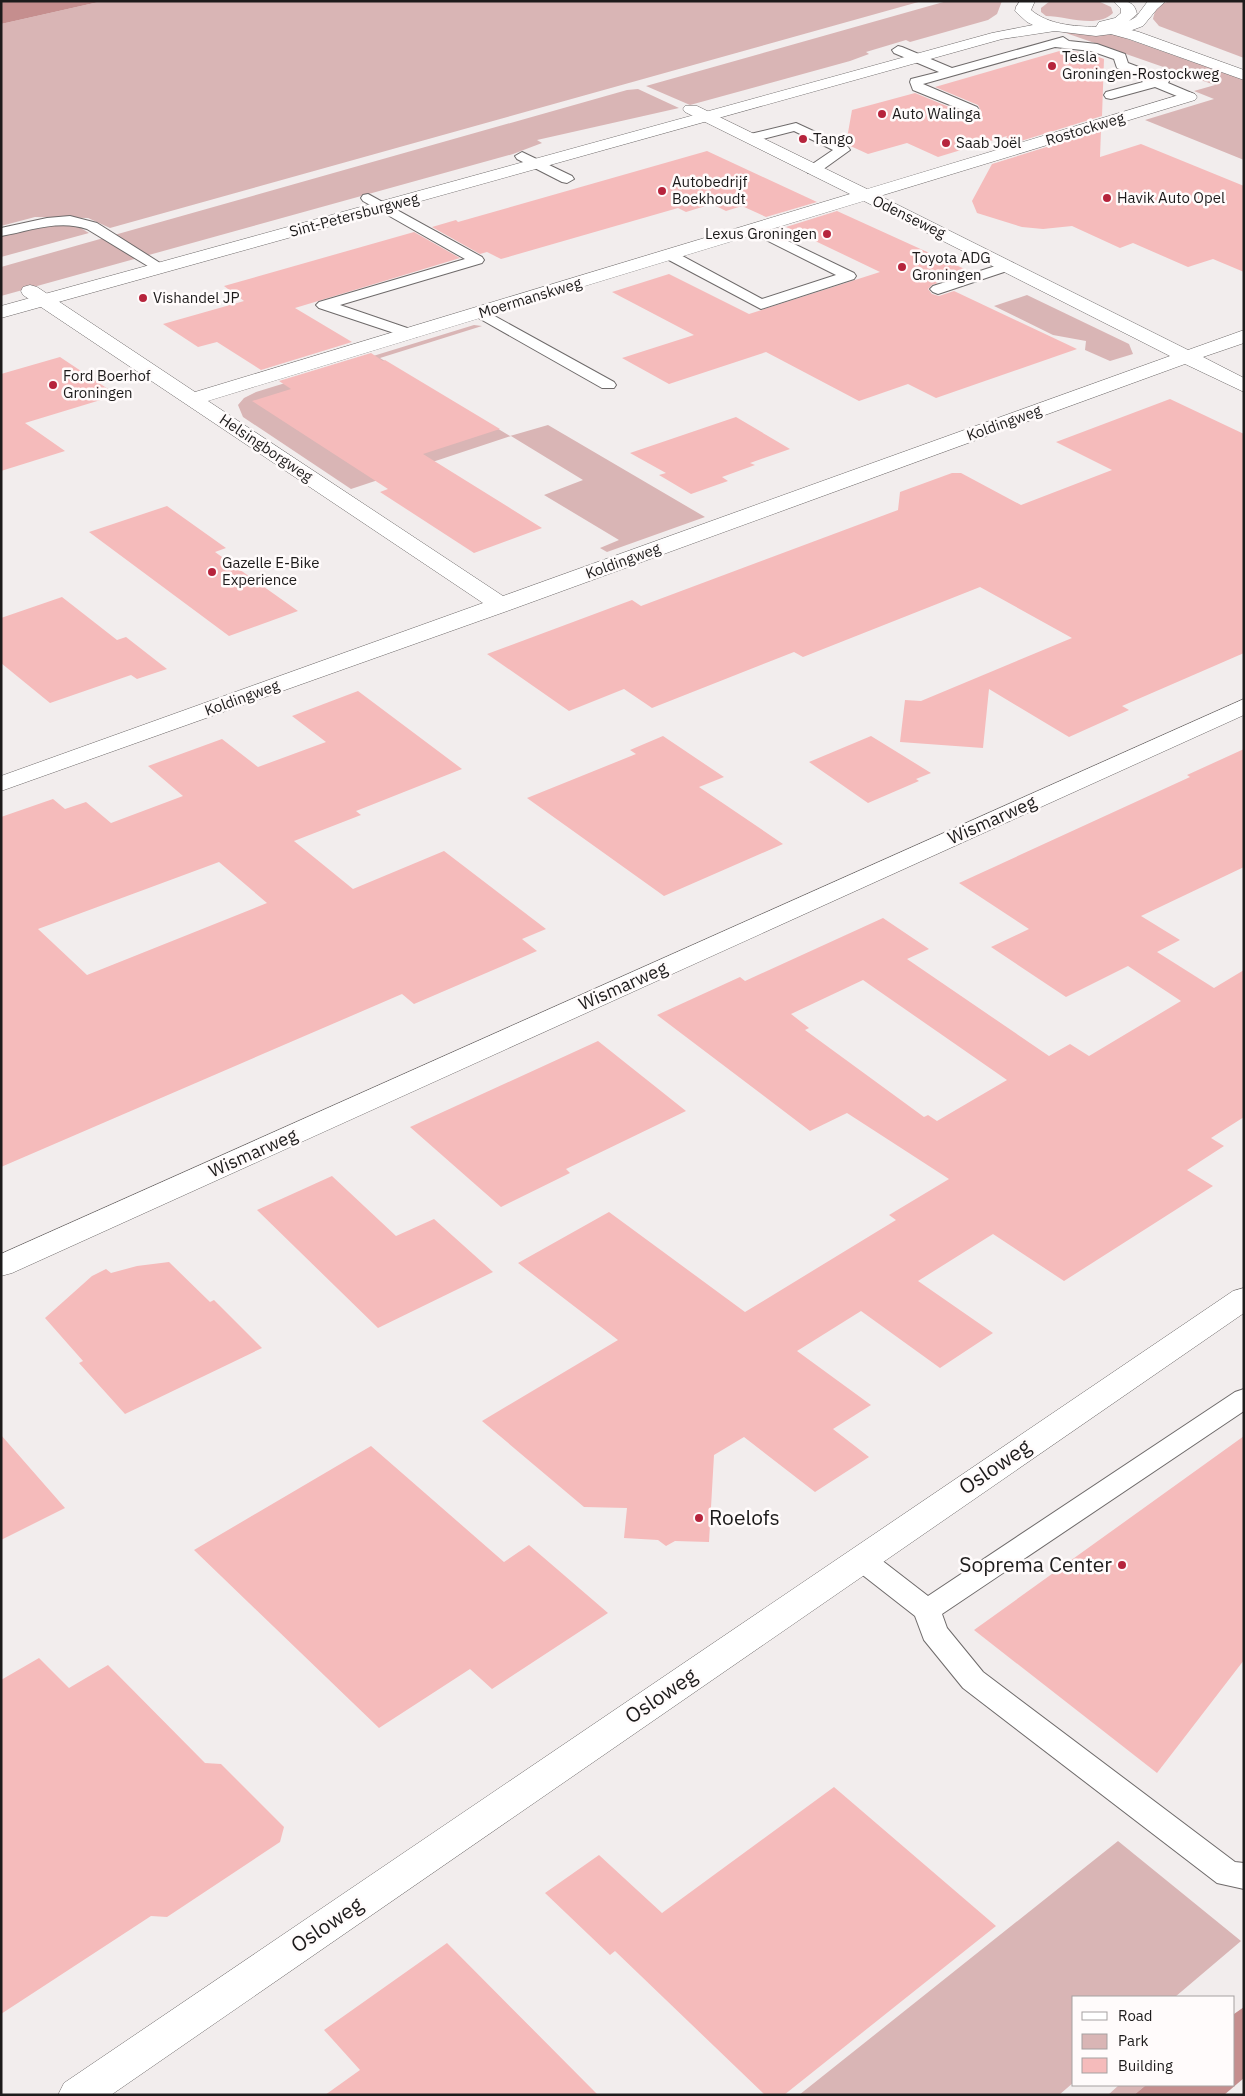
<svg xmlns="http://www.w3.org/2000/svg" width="1245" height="2096" viewBox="0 0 1245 2096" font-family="'IBM Plex Sans',sans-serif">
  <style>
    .green { fill: #d9b5b5 }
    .water { fill: #c58e8e }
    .building { fill: #f5bbbb; fill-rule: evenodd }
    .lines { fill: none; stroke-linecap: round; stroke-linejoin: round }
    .lane-casing { stroke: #6e6a6a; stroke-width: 2 }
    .street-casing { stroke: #6e6a6a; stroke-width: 1 }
    .secondary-casing { stroke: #6e6a6a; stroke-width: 1 }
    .highway-casing { stroke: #6e6a6a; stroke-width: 1 }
    .lane { fill: #fff; fill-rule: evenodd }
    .street { fill: #fff; fill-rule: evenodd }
    .secondary { fill: #fff; fill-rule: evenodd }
    .highway { fill: #fff; fill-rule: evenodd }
    .poi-dot { fill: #b6243c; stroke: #fffbfb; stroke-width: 2 }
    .labels { text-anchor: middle; stroke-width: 5; stroke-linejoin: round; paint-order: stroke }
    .far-poi-label { font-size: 15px; fill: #1d1b1b; stroke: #fffbfb; text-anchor: start }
    .far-street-label { font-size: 15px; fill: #1d1b1b; stroke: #fffbfb }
    .street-label { font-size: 18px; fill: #1d1b1b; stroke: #fffbfb }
    .near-street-label { font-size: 21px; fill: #1d1b1b; stroke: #fffbfb }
    .near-poi-label { font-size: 21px; fill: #1d1b1b; stroke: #fffbfb; text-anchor: start }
  </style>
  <rect width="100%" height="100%" fill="#f2eded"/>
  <path class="green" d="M103,1H922L110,228L88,218L35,217L1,226V24Z
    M947,1H1002L997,14L988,20L910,42L906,40L866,52L869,54L850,61L690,105L646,86Z
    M1050,1H1098L1111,7L1113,13C1097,29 1066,16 1046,16L1041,12V8Z
    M1171,1H1244V58L1159,26L1153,19C1156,6 1159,4 1171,1Z
    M1063,32L1116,35L1244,80V160L1145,120L1214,99L1194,91L1215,85Z
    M638,89L679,108L537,140L542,143L513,154L1,296V267L627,90Z
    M61,224L79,227L89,233L1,257V236Z
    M1027,295L1129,344L1133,354L1110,361L1085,350L1086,341L1053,335L994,306Z
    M474,325L482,326L380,358L510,436L548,425L705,517L607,552L600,548L619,540L544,495L583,480L511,436L351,489L243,417L238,405L244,398L256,392Z
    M1118,1841L1241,1941L1175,1997H1074V2082L1059,2095H799Z
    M1119,2085H1146L1134,2095H1108Z"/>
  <path class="water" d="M1,1H103L1,24Z
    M1244,2007V2078L1224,2095H1134L1146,2085H1234V2014Z"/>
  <path class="building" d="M1063,50L1088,53L1104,59L1102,116L1001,147L1007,136L938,157L907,143L868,154L846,144L852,110L915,93L971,116L977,115L981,111L978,105L935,87Z
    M1101,130L1100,157L1141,144L1244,186V272L1213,259L1188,267L1133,243L1120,248L1072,226L1043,229L1022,227L977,213L972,201L992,164Z
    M707,151L817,202L766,217L742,206L726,211L712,204L686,212L678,208L501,259L487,252L480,254L432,227L456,220L458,222Z
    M837,211L969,271L936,282L938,283L932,285L928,289L932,294L939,296L954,291L1077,349L936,398L908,384L859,401L766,352L669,384L622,358L694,335L612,292L669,274L749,314L880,272L786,227Z
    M414,232L460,258L295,308L352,342L261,370L217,342L198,347L163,324L244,301L224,286Z
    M371,353L383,361L385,360L500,429L423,454L542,528L474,553L380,492L388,489L252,401L291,389L279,381Z
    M60,357L117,395L25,423L65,451L1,471V374Z
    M1170,399L1244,434V653L1122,706L1129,710L1069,737L989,689L983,748L900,742L905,700L921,701L1072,638L980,587L803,657L794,652L652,708L624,689L569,711L487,654L632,600L641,606L898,510L900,492L952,473H961L1021,505L1112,470L1056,442Z
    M736,417L790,449L750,463L755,465L722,477L728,481L691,494L659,475L666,473L630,453Z
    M167,506L226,548L215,552L298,611L229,636L89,532Z
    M62,597L117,640L126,637L167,669L137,679L131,675L50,703L1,663V618Z
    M358,691L462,769L356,811L361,815L294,841L353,889L444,851L546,929L522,939L537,951L414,1004L402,994L1,1167V817L53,799L65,809L86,802L111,823L183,796L148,766L222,739L258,767L326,742L292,716ZM219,862L267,903L87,975L38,929Z
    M663,736L724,777L699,787L783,844L664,896L527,798L636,754L630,750Z
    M871,736L931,773L916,779L919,781L868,803L809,762Z
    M1244,749V867L1141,916L1180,940L1157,952L1214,988L1244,970V1117L1211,1138L1224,1146L1187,1170L1213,1186L1064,1281L993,1234L918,1281L993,1333L940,1368L861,1311L797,1351L871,1405L833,1429L869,1457L815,1492L744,1437L714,1455L709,1542L675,1541L666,1546L658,1540L624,1538L627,1508L584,1507L482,1421L618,1340L518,1263L609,1212L745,1312L896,1220L889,1215L949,1179L847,1113L810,1131L657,1015L740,977L745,981L883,918L929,949L907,959L1049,1056L1070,1044L1089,1056L1181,1001L1128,966L1066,997L991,947L1029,929L959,883L1190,777L1187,775ZM863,980L1007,1080L937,1121L928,1115L924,1117L805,1030L809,1028L791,1014Z
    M598,1041L686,1111L566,1169L570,1173L501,1207L410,1127Z
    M332,1176L396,1236L434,1219L493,1272L378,1328L257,1210Z
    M169,1262L210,1302L214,1300L262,1348L125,1414L79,1363L83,1361L45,1318L92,1276L106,1269L111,1273L137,1266Z
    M1,1435L65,1508L1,1540Z
    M1244,1436V1660L1157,1773L974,1630Z
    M371,1446L504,1562L529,1545L608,1613L492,1689L470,1669L379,1728L194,1550Z
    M39,1658L69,1688L108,1665L205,1763L221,1764L284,1827L280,1842L167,1917L151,1916L1,2014V1680Z
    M834,1787L996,1926L784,2095H765L615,1951L610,1955L545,1893L599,1855L662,1913Z
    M447,1943L598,2095H325L360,2070L324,2030Z"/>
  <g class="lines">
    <defs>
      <path id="lane" d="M1063,37L1069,41L1097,44L1125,54L1128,63L1168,78L1169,81L1168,83L1194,94L1196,97L1189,101L1155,87L1111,99L1106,98L1104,95L1106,92L1143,82L1140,79L1141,77L1117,68L1114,59L1091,51L1055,47L923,84L977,107L979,110L977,113L972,114L913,90L910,82L911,79L939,72L894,53L892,50L898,46L902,47L952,68Z
        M796,123L848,147L850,150L818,173H808L806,170L808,167L833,150L794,131L751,142L744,138L746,135Z
        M522,152L572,176L574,179L567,183L562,182L517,159L515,156Z
        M368,194L482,257L484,260L482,263L340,305L416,331L419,334L416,337H406L319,308L316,305L319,302L465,259L363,201L361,198L363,195Z
        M70,216L97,223L168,268L166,271H156L87,229C59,219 29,231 1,236V228L47,218Z
        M755,225L854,273L856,276L854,279L761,309L665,258L663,255L665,252H675L762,299L836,275L750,232L748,229L750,226Z
        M1008,262L1013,263L1015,266L1013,269L938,294L933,292L930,289L933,286Z
        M480,308L614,382L616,385L614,388H602L475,316L472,313L475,310Z
        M1244,1389V1411L942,1614L947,1628L983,1672L1235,1862L1244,1863V1889L1217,1883L963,1688L924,1640L915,1616L851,1566L847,1559L851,1552L861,1549L871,1552L928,1596L1235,1392Z"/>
      <path id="street" d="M1189,92L1195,94L1197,97L1195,100L880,196L1188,350L1244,330V343L1203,357L1244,378V392L1185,364L510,610L1,791V776L483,603L23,295L21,291L23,287L30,285L37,287L195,392L850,194L685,112L683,109L685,106H697L867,189ZM864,201L1170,356L503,596L208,401Z
        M1244,699V715L12,1273L1,1276V1254Z
        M1244,1288V1313L111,2095H58L64,2083L1233,1291Z"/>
      <path id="secondary" d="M1020,1H1035L1031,10C1049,25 1073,26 1096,27L1099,22L1115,18L1121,13V9L1113,1C1125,1 1134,0 1137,14L1129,21L1136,17L1148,1H1166L1157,9L1143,26L1127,32L1096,36L1055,31L1002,39L1,318V306L992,33L1033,25L1027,22L1015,11L1016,7Z"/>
      <path id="highway" d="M1112,25L1139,32L1244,70V80L1129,39L1107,33L1104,30L1107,27Z"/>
    </defs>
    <use href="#lane" class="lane-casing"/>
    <use href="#street" class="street-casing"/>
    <use href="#secondary" class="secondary-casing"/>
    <use href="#highway" class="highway-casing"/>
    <use href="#lane" class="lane"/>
    <use href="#street" class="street"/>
    <use href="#secondary" class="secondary"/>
    <use href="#highway" class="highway"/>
  </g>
  <g class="poi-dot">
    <circle cx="1052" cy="66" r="5"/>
    <circle cx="882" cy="114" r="5"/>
    <circle cx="803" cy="139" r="5"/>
    <circle cx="946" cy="143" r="5"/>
    <circle cx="662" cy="191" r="5"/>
    <circle cx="1107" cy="198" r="5"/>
    <circle cx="827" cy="234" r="5"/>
    <circle cx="902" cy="267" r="5"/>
    <circle cx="143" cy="298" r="5"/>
    <circle cx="53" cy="385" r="5"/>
    <circle cx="212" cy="572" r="5"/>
    <circle cx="699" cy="1518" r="5"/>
    <circle cx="1122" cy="1565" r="5"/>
  </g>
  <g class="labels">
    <g class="far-poi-label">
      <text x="1062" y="62">Tesla<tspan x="1062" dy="17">Groningen-Rostockweg</tspan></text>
      <text x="892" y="119">Auto Walinga</text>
      <text x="813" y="144">Tango</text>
      <text x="956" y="148">Saab Joël</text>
      <text x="672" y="187">Autobedrijf<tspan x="672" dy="17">Boekhoudt</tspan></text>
      <text x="1117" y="203">Havik Auto Opel</text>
      <text x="817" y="239" text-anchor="end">Lexus Groningen</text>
      <text x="912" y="263">Toyota ADG<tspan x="912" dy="17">Groningen</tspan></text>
      <text x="153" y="303">Vishandel JP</text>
      <text x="63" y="381">Ford Boerhof<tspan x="63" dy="17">Groningen</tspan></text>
      <text x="222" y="568">Gazelle E-Bike<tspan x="222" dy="17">Experience</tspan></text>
    </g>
    <g class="far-street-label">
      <text transform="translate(1085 129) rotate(-17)" y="5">Rostockweg</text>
      <text transform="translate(354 215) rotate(-15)" y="5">Sint-Petersburgweg</text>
      <text transform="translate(909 217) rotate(26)" y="5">Odenseweg</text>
      <text transform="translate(530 298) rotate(-17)" y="5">Moermanskweg</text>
      <text transform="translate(1004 423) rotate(-20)" y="5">Koldingweg</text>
      <text transform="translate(266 448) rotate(34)" y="5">Helsingborgweg</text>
      <text transform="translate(623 561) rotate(-20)" y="5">Koldingweg</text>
      <text transform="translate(242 698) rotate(-20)" y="5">Koldingweg</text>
    </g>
    <g class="street-label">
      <text transform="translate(992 820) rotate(-24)" y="6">Wismarweg</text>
      <text transform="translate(623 986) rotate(-24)" y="6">Wismarweg</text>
      <text transform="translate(253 1153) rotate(-24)" y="6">Wismarweg</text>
    </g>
    <g class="near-street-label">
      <text transform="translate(995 1467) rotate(-34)" y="7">Osloweg</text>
      <text transform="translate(661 1696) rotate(-34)" y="7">Osloweg</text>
      <text transform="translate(327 1925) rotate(-34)" y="7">Osloweg</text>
    </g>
    <g class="near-poi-label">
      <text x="709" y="1525">Roelofs</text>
      <text x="1112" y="1572" text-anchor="end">Soprema Center</text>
    </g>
  </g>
  <rect width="1245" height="2096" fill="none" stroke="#1d1b1b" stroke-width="5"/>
  <rect x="1072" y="1996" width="162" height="90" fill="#fffbfb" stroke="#a5a1a1"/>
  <rect x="1082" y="2012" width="25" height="8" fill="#ffffff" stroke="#a5a1a1"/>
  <text x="1118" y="2021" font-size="15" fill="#1d1b1b">Road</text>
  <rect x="1082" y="2034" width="25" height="15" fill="#d9b5b5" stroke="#a5a1a1"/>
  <text x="1118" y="2046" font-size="15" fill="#1d1b1b">Park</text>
  <rect x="1082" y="2058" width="25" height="15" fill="#f5bbbb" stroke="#a5a1a1"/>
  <text x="1118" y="2071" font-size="15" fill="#1d1b1b">Building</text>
</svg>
